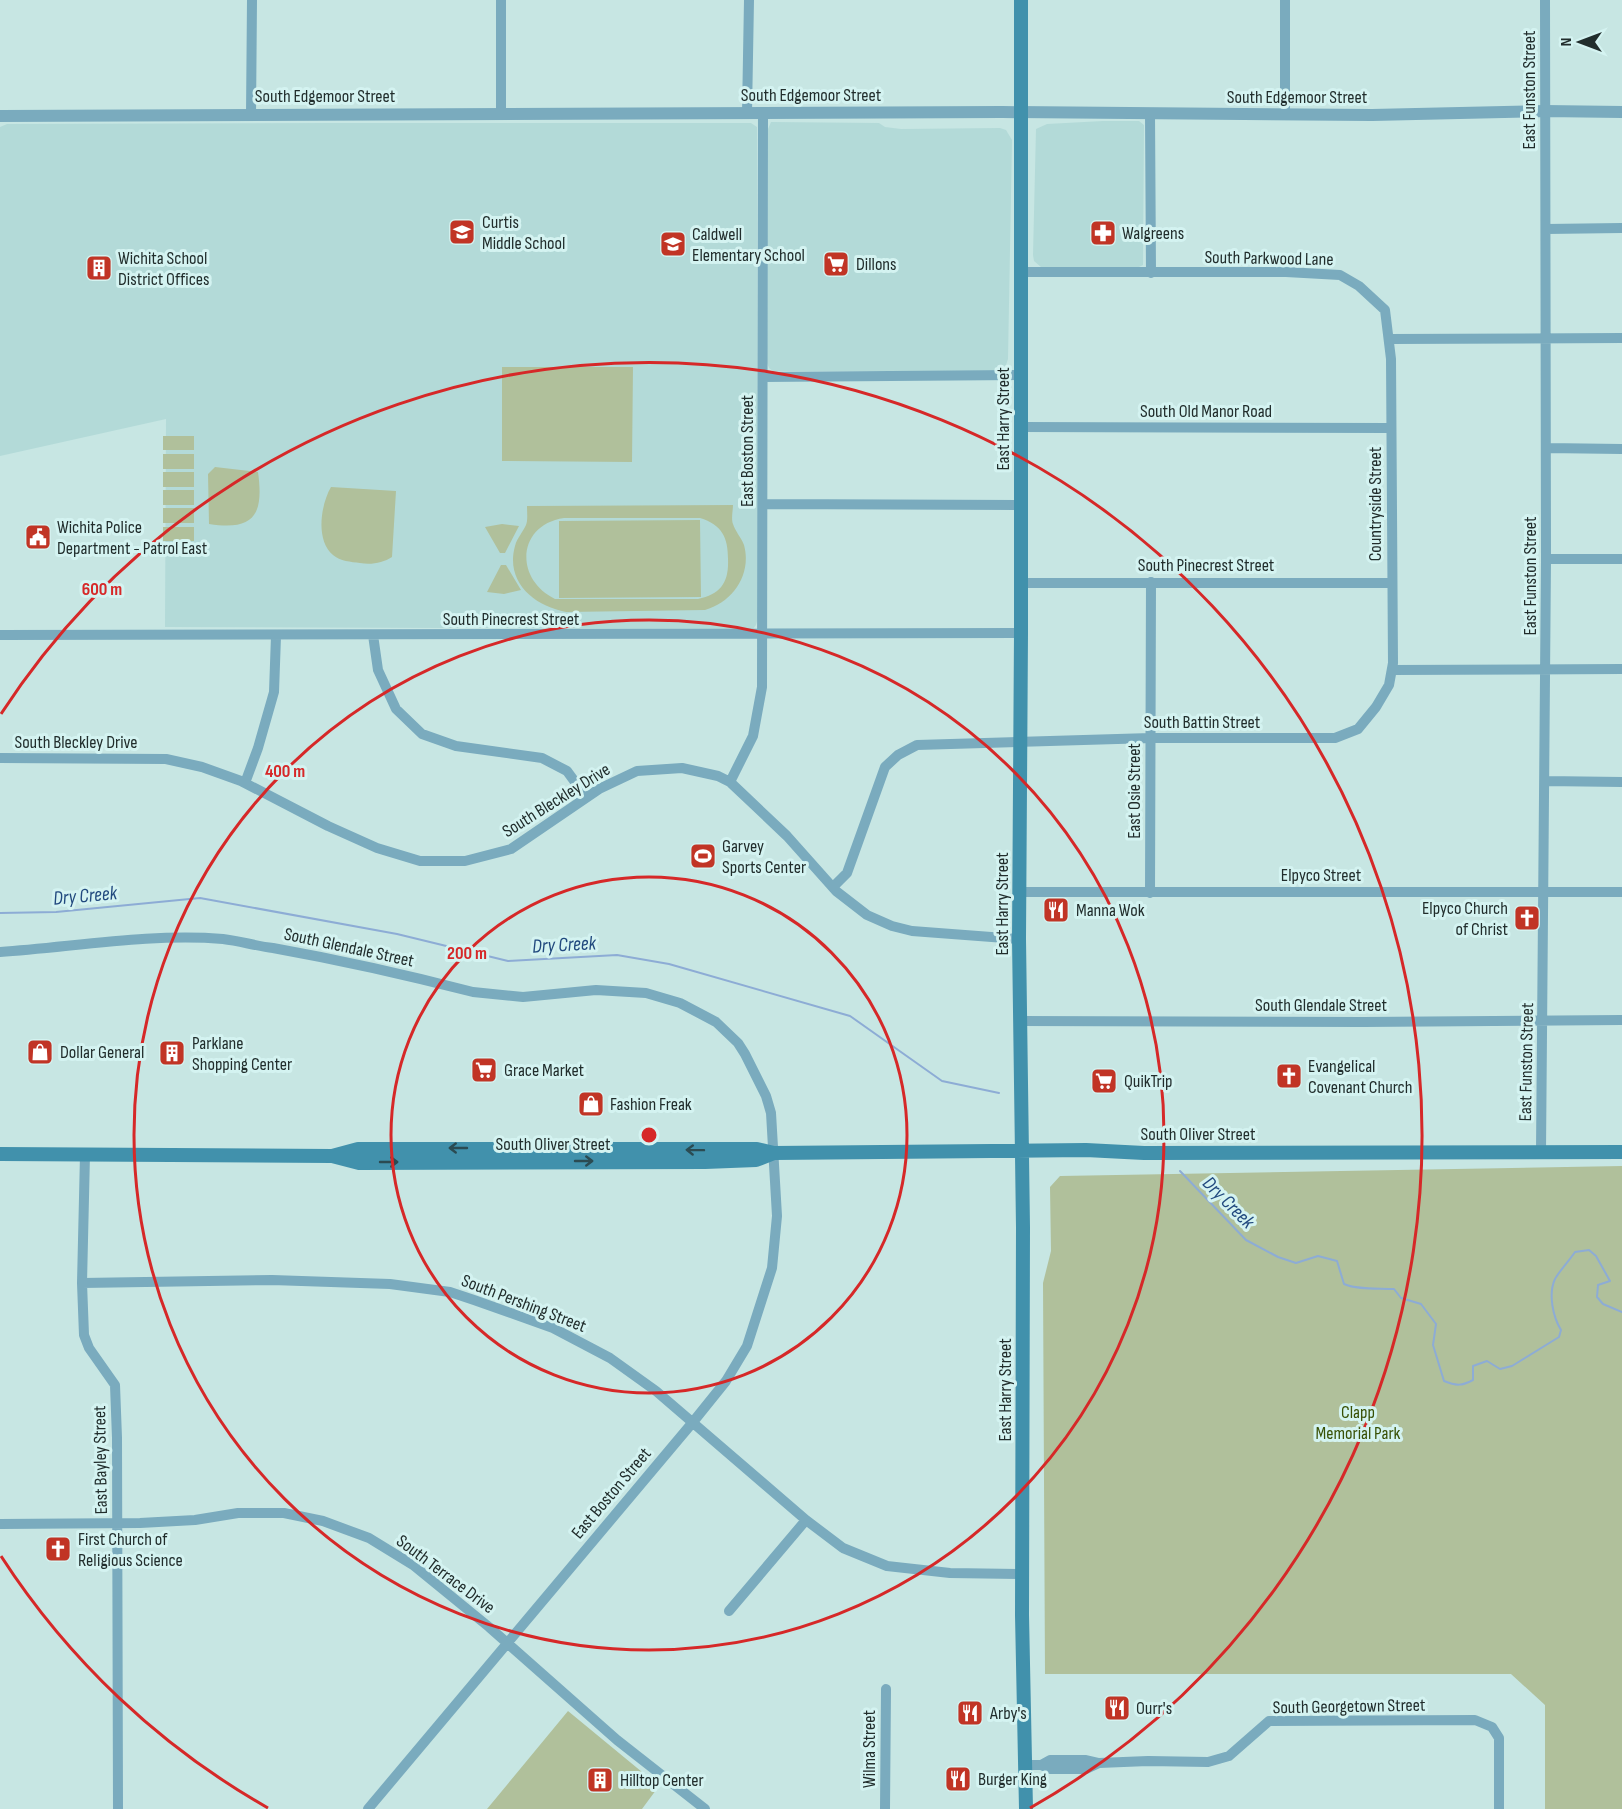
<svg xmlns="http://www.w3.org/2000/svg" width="1622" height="1809" viewBox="0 0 1622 1809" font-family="'Sofia Sans Condensed',sans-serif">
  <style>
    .built { fill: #b3dad8 }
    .green { fill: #b0c09b; fill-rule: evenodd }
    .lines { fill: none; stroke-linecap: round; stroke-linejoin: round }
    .stream { stroke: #8dacd5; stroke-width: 2 }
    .minor { stroke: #7aabbe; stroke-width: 10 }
    .tertiary { stroke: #7aabbe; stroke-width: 12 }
    .secondary { stroke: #4191ac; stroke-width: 14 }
    .oneway { stroke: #2b4b52 }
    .ring { fill: none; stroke: #d62828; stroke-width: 3 }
    .labels { text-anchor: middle; stroke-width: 6; stroke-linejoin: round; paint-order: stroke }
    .street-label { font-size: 18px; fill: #212d2c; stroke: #d4f3f1 }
    .poi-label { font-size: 18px; fill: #212d2c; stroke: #d4f3f1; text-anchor: start }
    .park-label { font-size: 18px; fill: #385004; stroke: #d4f3f1 }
    .water-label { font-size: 20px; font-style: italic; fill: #21497e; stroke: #d4f3f1 }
    .centre { fill: #d62828; stroke: #d4f3f1; stroke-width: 3 }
    .ring-label { font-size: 18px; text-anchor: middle; font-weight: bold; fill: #d62828; stroke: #d4f3f1; stroke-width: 6; stroke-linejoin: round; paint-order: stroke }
  </style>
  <rect width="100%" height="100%" fill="#c7e6e3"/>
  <path class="built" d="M1103,121H1139L1144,125L1143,265L1139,267H1041L1034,261L1033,255L1036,129L1047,124Z
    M771,122L879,123L885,127L901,129L1000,128L1006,130L1012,140L1008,359L1006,365L997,371H773L769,368L767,363L768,129Z
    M334,123H751L757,127L758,618L756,625L753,629L165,627L166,419L0,456V127L7,124Z"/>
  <path class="green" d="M502,367H633L632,462L502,461Z
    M163,436H194V450H163Z
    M163,454H194V469H163Z
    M215,467L258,472C264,515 254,531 209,524L208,474Z
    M163,472H194V487H163Z
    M331,487L396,491L392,557C383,563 371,565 360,563C351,562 340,561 333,555C315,540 321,504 331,487Z
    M163,490H194V505H163Z
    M733,505C733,510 731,519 733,524C735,531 741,537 744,545C752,574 733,602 705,610L566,612C534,606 505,582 515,546C517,538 523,532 526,525C528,520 527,512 527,506ZM564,518H700C722,525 728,537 728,559C729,582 721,594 698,599H555C514,579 517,525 564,518Z
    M163,508H194V523H163Z
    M700,520L701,597L559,598V521Z
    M502,524L519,526L505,553H500L485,527Z
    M163,527H194V541H163Z
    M501,565H506L521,590L504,594L487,592Z
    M1622,1166V1809H1545V1705L1511,1674H1045L1043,1283L1051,1251L1050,1187L1060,1176Z
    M568,1711L659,1786L642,1809H487Z"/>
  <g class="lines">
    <path class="stream" d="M0,913L56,912L200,898L397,934L508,961L617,955L669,964L850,1016L942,1081L999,1093
      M1180,1171L1246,1240L1278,1257L1296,1263L1318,1256L1337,1261L1344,1284C1357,1290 1379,1288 1394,1289L1401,1298L1421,1304L1436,1324L1433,1345L1444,1381C1456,1386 1462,1386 1473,1380V1366L1487,1361L1500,1369L1512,1366L1559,1337L1561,1330C1553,1317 1548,1294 1555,1279C1560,1270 1569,1261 1575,1252L1589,1250L1596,1256L1610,1281L1598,1285L1597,1297L1603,1304L1622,1312"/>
    <path class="minor" d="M501,0V114
      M747,113L749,0
      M1150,114L1151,273
      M251,115L252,0
      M1285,115V0
      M1546,229L1622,228
      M1389,339L1622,338
      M763,377L1021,375
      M1021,427L1391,428
      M1546,448L1622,449
      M764,504L1021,505
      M1546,559H1622
      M1021,583H1391
      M0,635L1021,633
      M373,635L378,670L396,709L422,734L456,746L542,758L567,771L586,797
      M1392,670L1622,669
      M0,758L166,759L202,767L241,781L328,826L377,848L420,861H465L511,849L599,789L637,771L682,768L718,776L730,782L787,836L836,891L867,915L892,926L912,931L1019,939
      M1545,781L1622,782
      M730,782L753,736L762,687L763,113
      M245,783L258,748L274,692L276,636
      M833,887L847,873L885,767L898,755L917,745L1151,738H1335L1358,729L1376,707L1389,685L1393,663L1391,359L1385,310L1359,286L1340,275L1286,272H1021
      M1019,892H1622
      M1150,893L1151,582
      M0,952C73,947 150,933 223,939C240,941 256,946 273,948C340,960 407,975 473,992L523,997L596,990L646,993L680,1003L716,1022L738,1043L745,1054L766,1096L771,1113L777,1216L772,1268L747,1346L726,1381L693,1422L368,1809
      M1020,1021L1363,1022L1622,1020
      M1541,1152L1546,559L1545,0
      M85,1155L82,1283L84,1335L89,1348L115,1385L117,1438L118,1809
      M82,1283L272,1280L390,1284L450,1292L474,1300L553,1328L610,1358L656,1391L806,1520L843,1548L887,1566L950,1573L1022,1574
      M0,1524L140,1523L195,1520L238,1513H284L323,1521L369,1538L413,1565L489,1627L617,1740L705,1809
      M729,1611L806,1520
      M1026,1765H1041L1050,1769H1086L1099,1763
      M1041,1765L1050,1760H1086L1099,1763L1148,1761L1208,1762L1229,1756L1269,1721L1475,1720L1492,1727L1499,1738V1809
      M885,1809L886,1689"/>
    <path class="tertiary" d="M0,116L1002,112L1372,115L1545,111L1622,112"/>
    <path class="secondary" d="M1021,0V633L1019,939L1023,1227L1022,1615L1026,1809
      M0,1154L332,1156L359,1163L705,1162L756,1160L774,1153
      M332,1156L358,1149H757L774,1153L1086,1150L1144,1153L1622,1152"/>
  </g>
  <defs><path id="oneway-shaft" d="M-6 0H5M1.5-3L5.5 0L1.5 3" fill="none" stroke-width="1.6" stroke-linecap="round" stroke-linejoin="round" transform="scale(1.5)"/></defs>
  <g class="oneway">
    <use href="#oneway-shaft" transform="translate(458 1148) rotate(180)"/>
    <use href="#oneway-shaft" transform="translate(695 1150) rotate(-179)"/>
    <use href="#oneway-shaft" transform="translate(584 1161)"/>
    <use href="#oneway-shaft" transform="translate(389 1162)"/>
  </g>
  <g class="ring">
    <circle cx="649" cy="1135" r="258"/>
    <circle cx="649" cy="1135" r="515"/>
    <path d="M268 1808A773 773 0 0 1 1 1556M1 714A773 773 0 1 1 1030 1808"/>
  </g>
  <defs>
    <symbol id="school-square" viewBox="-11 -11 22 22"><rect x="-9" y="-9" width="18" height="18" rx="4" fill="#c13425" stroke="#d4f3f1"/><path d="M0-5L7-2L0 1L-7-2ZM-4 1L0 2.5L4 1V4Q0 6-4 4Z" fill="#fff"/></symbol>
    <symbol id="pharmacy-square" viewBox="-11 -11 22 22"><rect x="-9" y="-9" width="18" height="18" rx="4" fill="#c13425" stroke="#d4f3f1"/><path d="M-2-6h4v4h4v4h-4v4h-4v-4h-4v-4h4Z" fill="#fff"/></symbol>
    <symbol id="supermarket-square" viewBox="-11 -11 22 22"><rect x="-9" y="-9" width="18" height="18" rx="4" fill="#c13425" stroke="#d4f3f1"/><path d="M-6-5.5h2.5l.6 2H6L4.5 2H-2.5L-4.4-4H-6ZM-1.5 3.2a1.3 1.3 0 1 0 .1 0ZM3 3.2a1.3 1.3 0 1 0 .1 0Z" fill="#fff"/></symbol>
    <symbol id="building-square" viewBox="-11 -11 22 22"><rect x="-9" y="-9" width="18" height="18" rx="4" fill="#c13425" stroke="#d4f3f1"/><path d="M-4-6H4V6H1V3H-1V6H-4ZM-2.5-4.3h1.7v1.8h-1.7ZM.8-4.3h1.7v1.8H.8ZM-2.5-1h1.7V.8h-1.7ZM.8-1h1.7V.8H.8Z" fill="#fff"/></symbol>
    <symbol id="civic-square" viewBox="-11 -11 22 22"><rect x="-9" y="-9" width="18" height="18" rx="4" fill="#c13425" stroke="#d4f3f1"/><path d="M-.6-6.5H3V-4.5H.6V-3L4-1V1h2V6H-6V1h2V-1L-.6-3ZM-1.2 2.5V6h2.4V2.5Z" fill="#fff"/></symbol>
    <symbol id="stadium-square" viewBox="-11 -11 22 22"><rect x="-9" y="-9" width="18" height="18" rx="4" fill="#c13425" stroke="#d4f3f1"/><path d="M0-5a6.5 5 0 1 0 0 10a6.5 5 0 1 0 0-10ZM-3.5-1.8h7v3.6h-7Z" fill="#fff"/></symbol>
    <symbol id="restaurant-square" viewBox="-11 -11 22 22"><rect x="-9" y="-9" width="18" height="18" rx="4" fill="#c13425" stroke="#d4f3f1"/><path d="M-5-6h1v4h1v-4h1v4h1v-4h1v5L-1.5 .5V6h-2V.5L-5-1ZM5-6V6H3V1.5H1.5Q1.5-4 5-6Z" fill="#fff"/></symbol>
    <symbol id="church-square" viewBox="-11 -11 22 22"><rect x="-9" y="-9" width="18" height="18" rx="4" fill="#c13425" stroke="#d4f3f1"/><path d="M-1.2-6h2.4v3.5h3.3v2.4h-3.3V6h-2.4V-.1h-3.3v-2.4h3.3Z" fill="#fff"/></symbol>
    <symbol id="shop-square" viewBox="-11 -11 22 22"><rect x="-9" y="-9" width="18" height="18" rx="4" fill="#c13425" stroke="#d4f3f1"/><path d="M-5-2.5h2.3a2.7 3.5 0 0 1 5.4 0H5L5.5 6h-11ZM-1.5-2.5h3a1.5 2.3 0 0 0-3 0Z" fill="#fff"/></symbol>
  </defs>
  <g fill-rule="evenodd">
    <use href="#school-square" x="447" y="217" width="30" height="30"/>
    <use href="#pharmacy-square" x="1088" y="218" width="30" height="30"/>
    <use href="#school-square" x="658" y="229" width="30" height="30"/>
    <use href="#supermarket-square" x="821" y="249" width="30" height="30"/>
    <use href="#building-square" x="84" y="253" width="30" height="30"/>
    <use href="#civic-square" x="23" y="522" width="30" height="30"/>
    <use href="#stadium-square" x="688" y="841" width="30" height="30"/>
    <use href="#restaurant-square" x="1041" y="895" width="30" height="30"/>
    <use href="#church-square" x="1512" y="903" width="30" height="30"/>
    <use href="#shop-square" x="25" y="1037" width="30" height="30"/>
    <use href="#building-square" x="157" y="1038" width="30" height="30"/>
    <use href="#supermarket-square" x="469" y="1055" width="30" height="30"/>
    <use href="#church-square" x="1274" y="1061" width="30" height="30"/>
    <use href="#supermarket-square" x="1089" y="1066" width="30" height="30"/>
    <use href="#shop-square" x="576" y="1089" width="30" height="30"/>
    <use href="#church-square" x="43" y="1534" width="30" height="30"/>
    <use href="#restaurant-square" x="1102" y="1693" width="30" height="30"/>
    <use href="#restaurant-square" x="955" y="1698" width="30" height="30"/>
    <use href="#restaurant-square" x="943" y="1764" width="30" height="30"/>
    <use href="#building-square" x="585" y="1765" width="30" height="30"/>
  </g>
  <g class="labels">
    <g class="street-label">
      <text transform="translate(1529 90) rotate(-90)" y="6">East Funston Street</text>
      <text x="811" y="101">South Edgemoor Street</text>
      <text x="325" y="102">South Edgemoor Street</text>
      <text x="1297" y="103">South Edgemoor Street</text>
      <text transform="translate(1269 258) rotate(1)" y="6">South Parkwood Lane</text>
      <text x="1206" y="417">South Old Manor Road</text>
      <text transform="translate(1003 419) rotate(-90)" y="6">East Harry Street</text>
      <text transform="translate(747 451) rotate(-90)" y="6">East Boston Street</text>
      <text transform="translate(1375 504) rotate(-90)" y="6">Countryside Street</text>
      <text x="1206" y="571">South Pinecrest Street</text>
      <text transform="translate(1530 576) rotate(-90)" y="6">East Funston Street</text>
      <text x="511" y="625">South Pinecrest Street</text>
      <text x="1202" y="728">South Battin Street</text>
      <text x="76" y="748">South Bleckley Drive</text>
      <text transform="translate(1134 791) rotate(-90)" y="6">East Osie Street</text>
      <text transform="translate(556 800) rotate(-32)" y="6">South Bleckley Drive</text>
      <text x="1321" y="881">Elpyco Street</text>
      <text transform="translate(1002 904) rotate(-90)" y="6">East Harry Street</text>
      <text transform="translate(349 947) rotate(12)" y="6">South Glendale Street</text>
      <text x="1321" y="1011">South Glendale Street</text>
      <text transform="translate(1526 1062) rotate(-89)" y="6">East Funston Street</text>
      <text x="1198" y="1140">South Oliver Street</text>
      <text x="553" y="1150">South Oliver Street</text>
      <text transform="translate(524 1303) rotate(21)" y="6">South Pershing Street</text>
      <text transform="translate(1005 1390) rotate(-90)" y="6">East Harry Street</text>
      <text transform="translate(100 1460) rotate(-91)" y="6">East Bayley Street</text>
      <text transform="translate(611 1493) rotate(-50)" y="6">East Boston Street</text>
      <text transform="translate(446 1574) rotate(37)" y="6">South Terrace Drive</text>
      <text transform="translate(1349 1706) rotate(-1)" y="6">South Georgetown Street</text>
      <text transform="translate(869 1749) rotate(-90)" y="6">Wilma Street</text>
    </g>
    <g class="poi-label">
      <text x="482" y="228">Curtis<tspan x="482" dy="21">Middle School</tspan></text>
      <text x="1122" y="239">Walgreens</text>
      <text x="692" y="240">Caldwell<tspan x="692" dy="21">Elementary School</tspan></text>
      <text x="118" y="264">Wichita School<tspan x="118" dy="21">District Offices</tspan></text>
      <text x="856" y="270">Dillons</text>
      <text x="57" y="533">Wichita Police<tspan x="57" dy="21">Department - Patrol East</tspan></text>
      <text x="722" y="852">Garvey<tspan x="722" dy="21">Sports Center</tspan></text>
      <text x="1508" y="914" text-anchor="end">Elpyco Church<tspan x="1508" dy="21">of Christ</tspan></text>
      <text x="1076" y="916">Manna Wok</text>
      <text x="192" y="1049">Parklane<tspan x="192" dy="21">Shopping Center</tspan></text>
      <text x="60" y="1058">Dollar General</text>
      <text x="1308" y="1072">Evangelical<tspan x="1308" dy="21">Covenant Church</tspan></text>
      <text x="504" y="1076">Grace Market</text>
      <text x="1124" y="1087">QuikTrip</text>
      <text x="610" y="1110">Fashion Freak</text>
      <text x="78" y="1545">First Church of<tspan x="78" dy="21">Religious Science</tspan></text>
      <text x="1136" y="1714">Ourr's</text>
      <text x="990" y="1719">Arby's</text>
      <text x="978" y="1785">Burger King</text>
      <text x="620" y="1786">Hilltop Center</text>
    </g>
    <g class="park-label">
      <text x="1358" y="1418">Clapp<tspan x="1358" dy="21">Memorial Park</tspan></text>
    </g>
    <g class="water-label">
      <text transform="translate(85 895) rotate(-5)" y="7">Dry Creek</text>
      <text transform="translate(564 944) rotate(-3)" y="7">Dry Creek</text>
      <text transform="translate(1229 1202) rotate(45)" y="7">Dry Creek</text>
    </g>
  </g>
  <circle cx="649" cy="1135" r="9" class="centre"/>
  <g class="ring-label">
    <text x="102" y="595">600 m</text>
    <text x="285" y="777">400 m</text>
    <text x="467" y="959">200 m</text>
  </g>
  <g transform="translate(1580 42) rotate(270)" stroke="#d4f3f1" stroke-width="4.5" paint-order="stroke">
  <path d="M0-4.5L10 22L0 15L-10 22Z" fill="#212d2c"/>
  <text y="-9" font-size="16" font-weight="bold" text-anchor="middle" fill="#212d2c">N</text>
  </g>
</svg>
